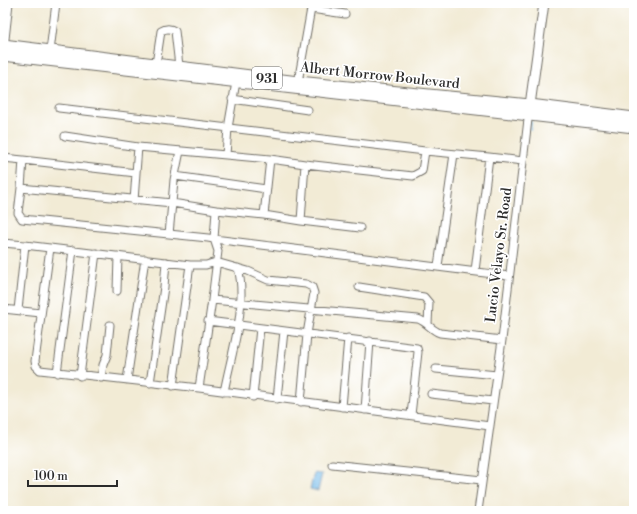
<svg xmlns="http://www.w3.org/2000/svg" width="637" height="514" viewBox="0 0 637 514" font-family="'Libre Bodoni',serif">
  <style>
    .water { fill: #72b9e9; stroke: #4e728a }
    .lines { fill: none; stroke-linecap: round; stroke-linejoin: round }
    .stream { stroke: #72b9e9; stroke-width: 2 }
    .minor-casing { stroke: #716e66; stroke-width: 9 }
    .major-casing { stroke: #716e66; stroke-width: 11 }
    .highway-casing { stroke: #716e66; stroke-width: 13 }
    .minor { stroke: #fff; stroke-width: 7 }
    .major { stroke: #fff; stroke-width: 9 }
    .highway { stroke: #fff; stroke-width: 11 }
    .labels { text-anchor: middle; stroke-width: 3.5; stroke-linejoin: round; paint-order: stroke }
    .shield { fill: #fff; stroke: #6b6b6b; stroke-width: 1 }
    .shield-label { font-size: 13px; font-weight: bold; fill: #2b2b2b }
    .street-label { font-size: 14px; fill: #2b2b2b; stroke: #fff }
  </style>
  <rect width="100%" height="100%" fill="#fff"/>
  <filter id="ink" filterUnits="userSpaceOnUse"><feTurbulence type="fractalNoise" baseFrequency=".025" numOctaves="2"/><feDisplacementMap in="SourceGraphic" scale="8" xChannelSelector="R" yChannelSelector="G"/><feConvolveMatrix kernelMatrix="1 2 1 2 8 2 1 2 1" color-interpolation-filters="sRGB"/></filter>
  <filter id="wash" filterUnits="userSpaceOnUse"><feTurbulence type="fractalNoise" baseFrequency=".012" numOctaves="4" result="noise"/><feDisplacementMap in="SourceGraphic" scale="16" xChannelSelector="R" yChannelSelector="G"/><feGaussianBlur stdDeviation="0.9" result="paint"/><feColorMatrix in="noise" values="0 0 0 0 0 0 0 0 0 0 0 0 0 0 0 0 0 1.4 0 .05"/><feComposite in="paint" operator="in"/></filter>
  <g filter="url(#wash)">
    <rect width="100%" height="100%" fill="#f2ebd5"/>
    <path class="water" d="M314,473L322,474L318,491L310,489Z"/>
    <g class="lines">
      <path class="stream" d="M3,70L4,61
        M530,129L531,122"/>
    </g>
  </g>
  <g filter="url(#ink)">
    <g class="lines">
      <defs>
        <path id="minor" d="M311,9L345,14
          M4,48L9,3
          M50,51L56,3
          M156,64L161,31C166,28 170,28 175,31L179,66
          M298,82L312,3
          M232,99L308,110
          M59,108L425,151L489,157L475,271
          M65,136L138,147L226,155L228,128L236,82
          M489,157L523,161
          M3,158L23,160
          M305,164L413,176L422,171L425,151
          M175,176L266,189
          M21,188L23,160L136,173L138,147
          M134,201L136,173
          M216,210L264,215L270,159L226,155
          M264,215L301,221L305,164L270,159
          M301,221L360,228
          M169,234L172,203L216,210L214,239L208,238L22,219L18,213L21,188L172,203L174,180L180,151
          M214,239L509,276
          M3,243L25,245
          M50,248L35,361L36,366L40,370L199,388L490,426
          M438,266L454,154
          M359,287L424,297L429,303L428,324
          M117,291L118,256
          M212,300L218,251L214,239
          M3,309L41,313
          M18,310L25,245L190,265H206L216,262L248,271L268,280L306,284L312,287L314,293L307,334L301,402
          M208,321L417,348L418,352L411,415
          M436,369L497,375
          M57,373L73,250
          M80,376L96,253
          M101,378L103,365L107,355L110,325
          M127,380L145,259
          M150,383L164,287L166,262
          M173,386L190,265
          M199,388L212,300L418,319C427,322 431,330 440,333L502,340
          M224,392C231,355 248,305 238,268
          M431,394L493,401
          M253,397L260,328
          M277,399L284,331
          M342,407L348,338
          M365,410L370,341
          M332,464L482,480
          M3,511H7
          M478,511L502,340L529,111"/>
        <path id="major" d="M530,105L544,3"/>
        <path id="highway" d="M3,45L298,82L530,105L634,118
          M3,55L634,127"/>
      </defs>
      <use href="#minor" class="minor-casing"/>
      <use href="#major" class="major-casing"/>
      <use href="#highway" class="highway-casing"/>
      <use href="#minor" class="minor"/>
      <use href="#major" class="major"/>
      <use href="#highway" class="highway"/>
    </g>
  </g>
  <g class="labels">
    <rect class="shield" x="252" y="67" width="30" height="22" rx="3"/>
    <g class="shield-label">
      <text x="267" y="83">931</text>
    </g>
    <g class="street-label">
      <text transform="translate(380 75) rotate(6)" y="5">Albert Morrow Boulevard</text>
      <text transform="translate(498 255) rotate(-83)" y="5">Lucio Velayo Sr. Road</text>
    </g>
  </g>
  <rect width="637" height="514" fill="none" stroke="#fff" stroke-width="16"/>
  <path d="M28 480v6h89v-6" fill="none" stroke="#2b2b2b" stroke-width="2"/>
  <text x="34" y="480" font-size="12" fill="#2b2b2b" stroke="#ffffff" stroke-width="3" paint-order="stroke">100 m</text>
</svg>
